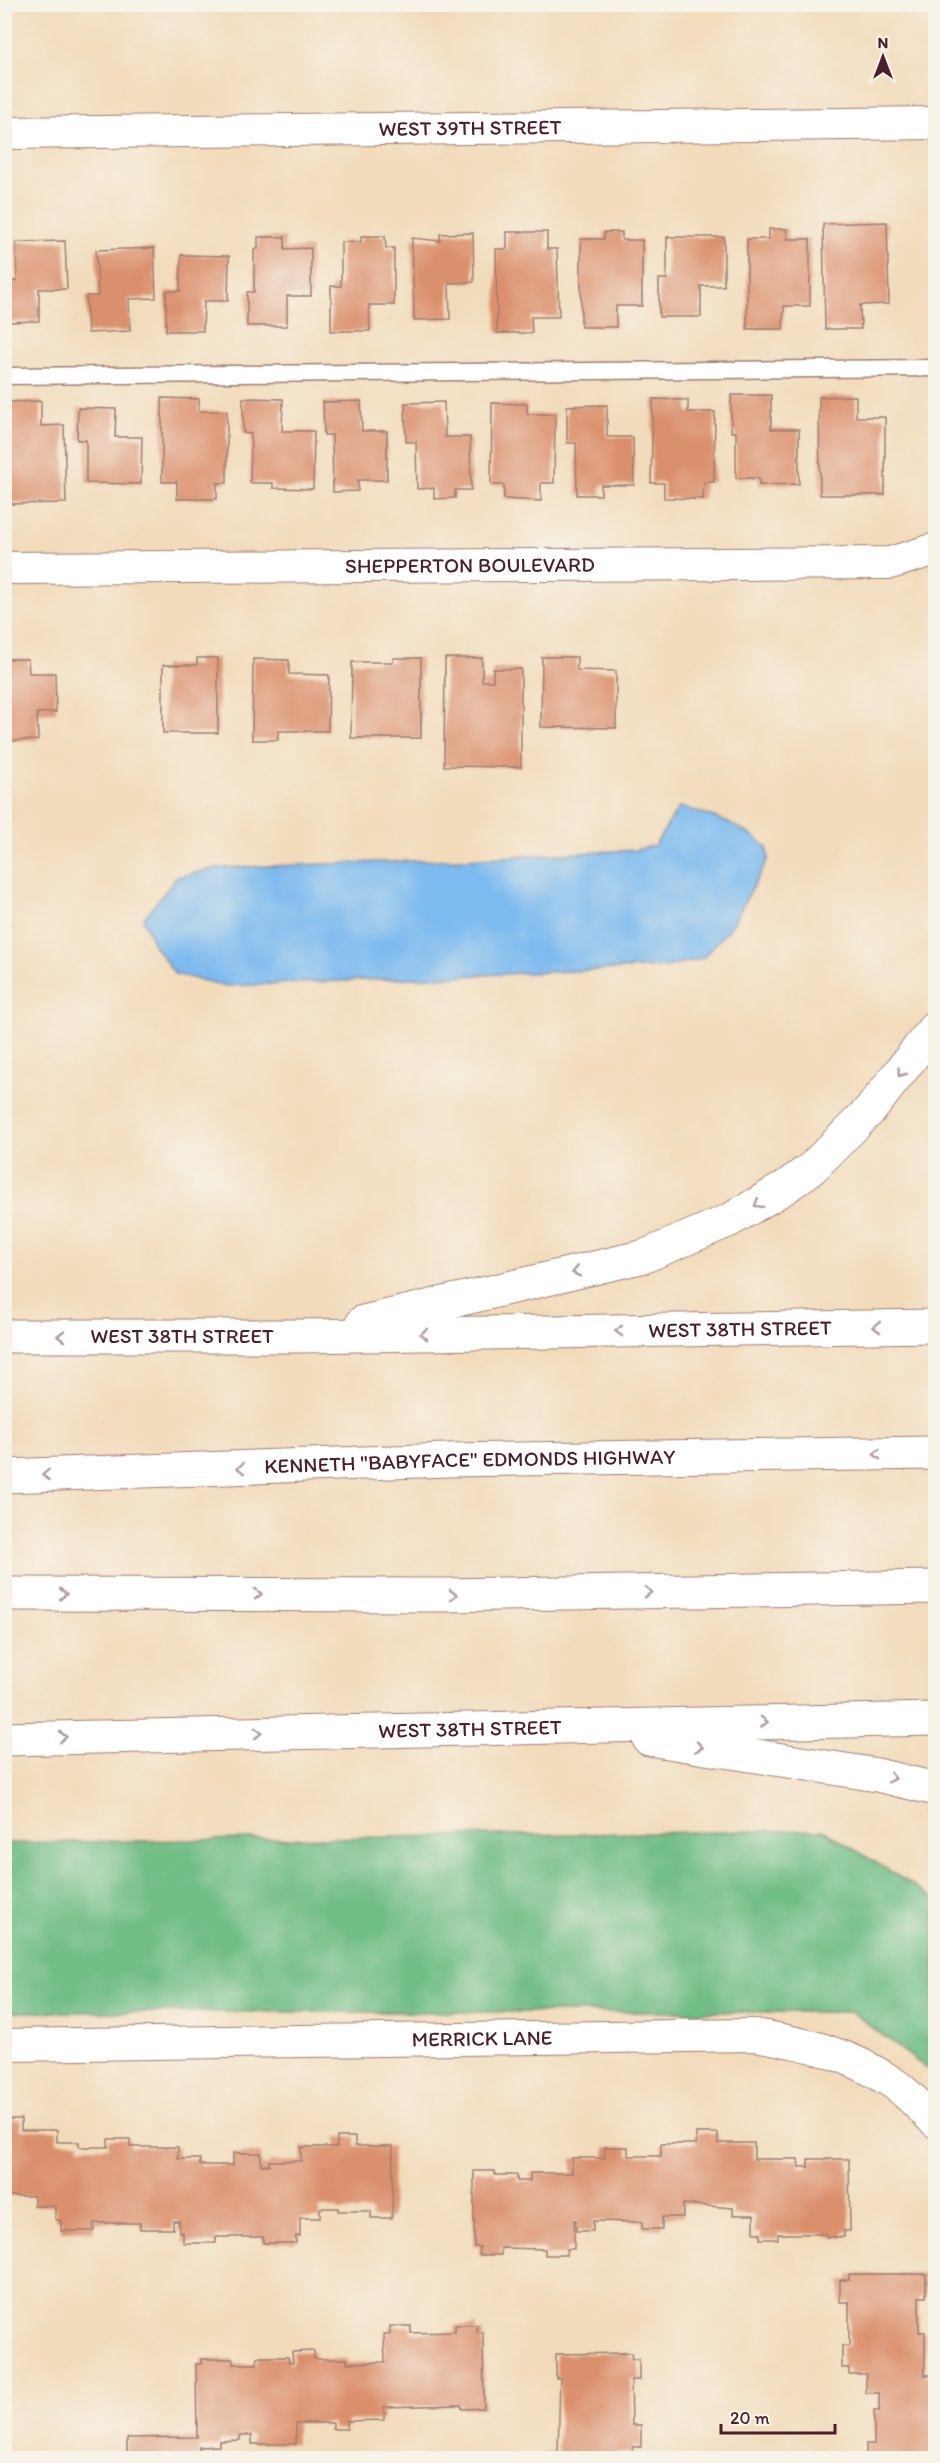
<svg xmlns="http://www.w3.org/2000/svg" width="940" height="2463" viewBox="0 0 940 2463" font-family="Itim,sans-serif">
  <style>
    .forest { fill: #71bd86; stroke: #5e6e58; stroke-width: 1.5 }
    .water { fill: #7cbaef; stroke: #636c8d; stroke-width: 1.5 }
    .building { fill: #db906d }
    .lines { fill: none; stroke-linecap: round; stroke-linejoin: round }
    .lane-casing { stroke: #9e7d73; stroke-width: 19 }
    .street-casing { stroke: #9e7d73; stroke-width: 34 }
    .primary-casing { stroke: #9e7d73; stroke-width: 35 }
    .highway-casing { stroke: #9e7d73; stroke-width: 35 }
    .lane { stroke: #fff; stroke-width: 16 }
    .street { stroke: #fff; stroke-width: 32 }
    .primary { stroke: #fff; stroke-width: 33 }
    .highway { stroke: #fff; stroke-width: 33 }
    .oneway { stroke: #ae9aa0 }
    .labels { text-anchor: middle; stroke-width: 4.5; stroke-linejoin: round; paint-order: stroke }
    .street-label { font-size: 21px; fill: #4a1f2b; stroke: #f7f3e8 }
  </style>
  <rect width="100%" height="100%" fill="#f7f3e8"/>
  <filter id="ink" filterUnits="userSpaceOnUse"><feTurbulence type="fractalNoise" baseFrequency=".0167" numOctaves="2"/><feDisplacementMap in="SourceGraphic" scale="12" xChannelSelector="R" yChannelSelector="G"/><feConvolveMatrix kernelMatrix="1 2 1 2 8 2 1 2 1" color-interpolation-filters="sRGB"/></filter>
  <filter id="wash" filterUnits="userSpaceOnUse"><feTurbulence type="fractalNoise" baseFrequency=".008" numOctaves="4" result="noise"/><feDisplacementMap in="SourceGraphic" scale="24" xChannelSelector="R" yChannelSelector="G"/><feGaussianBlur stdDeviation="1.35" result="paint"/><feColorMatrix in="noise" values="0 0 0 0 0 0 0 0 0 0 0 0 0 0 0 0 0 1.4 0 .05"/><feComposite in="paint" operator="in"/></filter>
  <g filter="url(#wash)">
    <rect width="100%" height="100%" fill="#f2dbbb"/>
    <path class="forest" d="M823,1830L935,1899V2075L852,2012H5V1843Z"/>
    <path class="water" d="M679,807C711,814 742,826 767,847L768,859L732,925L703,958L666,967L227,986L175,974L154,945L143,919L177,877L217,868L465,859L635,850L655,845Z"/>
    <g id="blocks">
      <path class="building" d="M887,222L889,304L860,305L861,329H825L823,224Z
        M769,229H787V239H810V306H784L783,329H747V239H769Z
        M507,232H547V249H557L559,317H531L532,333H497L496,249H507Z
        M604,232H622V240H642V306H616V327H581V239H604Z
        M473,233L474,282L449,283L450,319L414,320L412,238L440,241V234Z
        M361,236H385L386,248H394V305H369L370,331H331V286H341V242H361Z
        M258,237H285V249L311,248V296H287V326H247V292H254V249H258Z
        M667,237H724V286H701V317H659V279H667Z
        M65,241L67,289H39V321L4,322V281H17L16,242Z
        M154,248L156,298L129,299L130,331L88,333L86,296H98L96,250Z
        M181,255L229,256L228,301H204L203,331H166V291H180Z
        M731,395H771V429H799V484L759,485V478H736V432H731Z
        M856,396V417H885V495H820L819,397Z
        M162,398L199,399V411H227V483H217V499H177V482H162Z
        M243,398L283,399L282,431H314L313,489L273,488V483H250L251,434L243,433Z
        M653,399L688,400V412H715L714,482H704L703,499L664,498V483H651Z
        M41,401V426L64,425L66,503L4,504V402Z
        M361,401L362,431H387V480H358V491L333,492L332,435H324L323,402Z
        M444,402L445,437H470L471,490H455V498L434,499V488L417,489L416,442H406L405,403Z
        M492,403L527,404V414H555L554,483H541V501L504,499V485H491Z
        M607,405V437H633L634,485H601V495H577L576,443H567V406Z
        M78,408L116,409L115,437H142L141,484L86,483V440H77Z
        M542,657H577V670L616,671V728L541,727Z
        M197,658H218V733H163V665H197Z
        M393,658H421V738H351L352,662H393Z
        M445,658H482V681H493V669H521V767L444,766Z
        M4,659H28L29,673H55L56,712L37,713L38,740L4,741Z
        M253,659L289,660V674L329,675L328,731H278V740H252Z
        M5,2119H21V2130H57V2142H79V2147H108V2139H130V2147H178V2159H200V2165H233V2153H261V2165H269V2161H301V2147H337V2137H355V2146H393L392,2218H371V2211H338V2208H320V2218H300V2236H296V2243H263V2237H216V2243H183V2232H179V2221H173V2229H140V2223H94V2231H61V2221L55,2219V2206H34V2196H5Z
        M696,2133H718V2143H754V2159H798L799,2167H808V2159H849L850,2231H844V2237H826V2234H778V2239H760V2233H754V2215H733V2208L683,2204V2217H662V2229H642V2222L593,2221V2231H576V2220H574V2249H567L566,2255H545V2249L501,2248V2255H479L480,2247H474V2171H495V2175H517V2181H530V2173H572V2158H605V2147H628V2156H661V2144H696Z
        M849,2274H926V2297H919V2332H925V2375H936V2458H866V2444H874V2411H879V2393H866V2374H849V2368H842V2346H849V2302H840V2280H849Z
        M455,2325H477V2332H483L484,2408L462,2409L461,2405L384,2407V2420L347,2421V2429H333V2423H296V2444H252V2435H240V2440L219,2441V2446L199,2447V2458H127V2438L197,2437L196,2364H201V2359H233V2364H257V2357H288L289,2363H293L292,2352L314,2351V2359H347V2363L385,2362L384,2334H390V2326H411V2333L455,2332Z
        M631,2353L632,2359H639V2380H631L632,2425H641V2447H633V2453H615V2458H543V2453H558L560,2378H556V2354Z"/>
    </g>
  </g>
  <g filter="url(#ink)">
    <use href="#blocks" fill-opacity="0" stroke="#9e7d73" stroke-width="1.5"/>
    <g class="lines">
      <defs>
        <path id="lane" d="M4,376L936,368"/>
        <g id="street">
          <path id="s1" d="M4,133L936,123"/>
          <path id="s2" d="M4,568L890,563L936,549"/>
          <path id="s3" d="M4,2045L755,2035C807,2044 845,2052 890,2081C908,2092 920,2108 936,2122"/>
        </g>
        <g id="primary">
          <path d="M363,1322L645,1256L730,1220L784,1188L812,1168L871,1109L936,1026"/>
          <path id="s4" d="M4,1336H301L936,1326"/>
          <path id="s5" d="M4,1739L936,1719"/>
          <path d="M649,1739L877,1775L936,1789"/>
        </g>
        <g id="highway">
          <path id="s6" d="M4,1476L447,1460L936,1453"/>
          <path d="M4,1594L443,1595L936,1587"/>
        </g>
      </defs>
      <use href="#lane" class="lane-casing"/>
      <use href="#street" class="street-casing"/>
      <use href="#primary" class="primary-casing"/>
      <use href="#highway" class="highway-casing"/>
      <use href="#lane" class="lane"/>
      <use href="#street" class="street"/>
      <use href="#primary" class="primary"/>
      <use href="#highway" class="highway"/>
    </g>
    <defs><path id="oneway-chevron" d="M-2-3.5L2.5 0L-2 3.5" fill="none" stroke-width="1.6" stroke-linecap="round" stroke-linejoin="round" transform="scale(1.5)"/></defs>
    <g class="oneway">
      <use href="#oneway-chevron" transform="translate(901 1073) rotate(127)"/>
      <use href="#oneway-chevron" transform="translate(758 1204) rotate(149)"/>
      <use href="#oneway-chevron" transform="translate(576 1272) rotate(167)"/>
      <use href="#oneway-chevron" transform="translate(877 1327) rotate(179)"/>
      <use href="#oneway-chevron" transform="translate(619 1331) rotate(179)"/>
      <use href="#oneway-chevron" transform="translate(424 1334) rotate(179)"/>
      <use href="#oneway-chevron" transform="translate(61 1336) rotate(180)"/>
      <use href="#oneway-chevron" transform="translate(877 1454) rotate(179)"/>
      <use href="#oneway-chevron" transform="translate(241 1468) rotate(178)"/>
      <use href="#oneway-chevron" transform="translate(46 1475) rotate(178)"/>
      <use href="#oneway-chevron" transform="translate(648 1592) rotate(-1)"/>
      <use href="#oneway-chevron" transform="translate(63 1594)"/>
      <use href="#oneway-chevron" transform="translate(258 1594)"/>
      <use href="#oneway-chevron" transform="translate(453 1595) rotate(-1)"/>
      <use href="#oneway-chevron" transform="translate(764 1722) rotate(-1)"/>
      <use href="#oneway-chevron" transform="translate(258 1733) rotate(-1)"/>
      <use href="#oneway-chevron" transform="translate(63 1737) rotate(-1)"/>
      <use href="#oneway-chevron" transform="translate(699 1747) rotate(9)"/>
      <use href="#oneway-chevron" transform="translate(892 1778) rotate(13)"/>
    </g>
  </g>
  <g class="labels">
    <g class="street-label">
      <text dy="7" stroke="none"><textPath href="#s1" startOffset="466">WEST 39TH STREET</textPath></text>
      <text dy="7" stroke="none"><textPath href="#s2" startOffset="466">SHEPPERTON BOULEVARD</textPath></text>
      <text dy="7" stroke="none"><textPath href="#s4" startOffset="736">WEST 38TH STREET</textPath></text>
      <text dy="7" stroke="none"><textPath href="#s4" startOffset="178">WEST 38TH STREET</textPath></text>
      <text dy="7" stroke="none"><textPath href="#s6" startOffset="466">KENNETH "BABYFACE" EDMONDS HIGHWAY</textPath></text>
      <text dy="7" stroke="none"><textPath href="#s5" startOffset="466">WEST 38TH STREET</textPath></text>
      <text dy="7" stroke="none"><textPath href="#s3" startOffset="478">MERRICK LANE</textPath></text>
    </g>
  </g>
  <rect width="940" height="2463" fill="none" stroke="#f7f3e8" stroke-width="24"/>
  <g transform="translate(883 57)" stroke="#f7f3e8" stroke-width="4.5" paint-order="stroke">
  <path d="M0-4.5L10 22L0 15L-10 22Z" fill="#4a1f2b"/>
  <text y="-9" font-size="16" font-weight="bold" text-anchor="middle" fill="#4a1f2b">N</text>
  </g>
  <path d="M721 2424v9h114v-9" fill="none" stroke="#4a1f2b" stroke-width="3"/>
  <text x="730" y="2424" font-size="18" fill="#4a1f2b" stroke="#f7f3e8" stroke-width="4.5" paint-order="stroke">20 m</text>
</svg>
